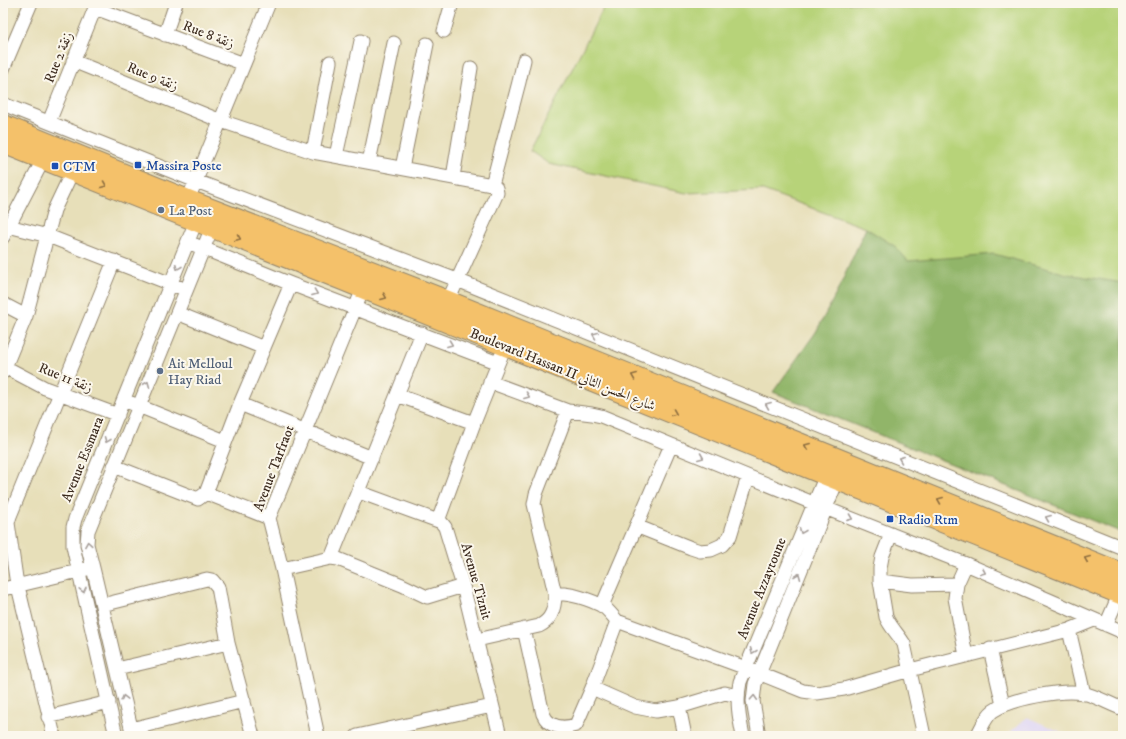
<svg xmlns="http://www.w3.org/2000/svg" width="1126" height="739" viewBox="0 0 1126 739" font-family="'IM FELL DW Pica',Amiri,serif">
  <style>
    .built { fill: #ded5f5 }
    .green { fill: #b7d379; stroke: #797e4c }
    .forest { fill: #91b569; stroke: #667044 }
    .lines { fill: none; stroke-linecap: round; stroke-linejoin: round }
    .street-casing { stroke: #91846c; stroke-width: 15 }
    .primary-casing { stroke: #91846c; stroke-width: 22 }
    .street { stroke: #fff; stroke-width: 13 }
    .primary { stroke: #f4c16a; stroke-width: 20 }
    .oneway { stroke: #8e6e40 }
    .oneway2 { stroke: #a79f9a }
    .transit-dot { fill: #1a4fb4; stroke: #fbf7ec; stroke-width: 1.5 }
    .service-dot { fill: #5c6f8a; stroke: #fbf7ec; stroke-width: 1.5 }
    .labels { text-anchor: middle; stroke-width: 4; stroke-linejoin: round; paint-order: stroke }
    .street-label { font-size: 14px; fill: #3b2a1e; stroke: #fbf7ec }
    .transit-label { font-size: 14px; fill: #164399; stroke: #fbf7ec; text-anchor: start }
    .service-label { font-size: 14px; fill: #4e5e75; stroke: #fbf7ec; text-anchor: start }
  </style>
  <rect width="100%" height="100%" fill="#fbf7ec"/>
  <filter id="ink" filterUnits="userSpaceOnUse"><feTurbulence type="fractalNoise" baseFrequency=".025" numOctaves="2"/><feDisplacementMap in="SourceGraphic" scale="8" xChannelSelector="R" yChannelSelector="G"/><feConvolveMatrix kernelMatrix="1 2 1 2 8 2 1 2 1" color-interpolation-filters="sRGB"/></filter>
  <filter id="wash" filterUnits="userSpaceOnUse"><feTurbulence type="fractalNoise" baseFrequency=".012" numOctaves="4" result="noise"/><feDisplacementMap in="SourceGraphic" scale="16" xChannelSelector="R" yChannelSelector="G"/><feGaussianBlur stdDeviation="0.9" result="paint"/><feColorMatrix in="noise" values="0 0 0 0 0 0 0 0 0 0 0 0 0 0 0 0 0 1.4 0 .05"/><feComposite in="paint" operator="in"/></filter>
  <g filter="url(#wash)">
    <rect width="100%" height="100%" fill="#e7dfb9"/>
    <path class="built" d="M1027,717L1070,736H1006Z"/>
    <path class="green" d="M606,3L1123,4V409L1095,450L866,228L763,190L686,193L549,164L530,151Z"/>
    <path class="forest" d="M866,228L896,247L908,261L994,254L1067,274L1123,283V533L773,392L816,332L838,290Z"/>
  </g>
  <g filter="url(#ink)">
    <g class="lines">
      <defs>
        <path id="street" d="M95,8L244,64
          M444,31L452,3
          M165,35L176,3
          M73,61L221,121L313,152
          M330,62L313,152L492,185L496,188L497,193L448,301
          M3,69L31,3
          M3,104L196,181L457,280L1123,548
          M49,122L97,3
          M336,156L361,41
          M369,162L394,43
          M402,168L427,44
          M453,177L471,68
          M492,185L519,82L524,60
          M185,207L269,3
          M8,226L48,236L179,287
          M3,237L43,160
          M195,245L291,284L498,363
          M3,304L26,316
          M177,313L264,348
          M3,366L45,388L118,415
          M3,372L26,316L54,210L72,172
          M490,382L568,411L592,414L601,416L825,508L966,564L1123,632
          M397,395L474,423
          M131,403L225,441
          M240,404L372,458
          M114,466L198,499L206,493L269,518
          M359,492L441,522L445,527L463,586L500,736
          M206,493L240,404L291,284
          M438,521L474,423L501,356
          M636,526L691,548L700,551L711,550L722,545L730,536L748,477
          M891,534L882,557L880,568V581L886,617C890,627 899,635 904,644L924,736
          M331,558L422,333
          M282,569L331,558L338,559L402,585L427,597L463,586
          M880,581L912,585L957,584
          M3,589L87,569
          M555,594C568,592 592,600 604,607C609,611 613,616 617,621L746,668L803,691L817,693L844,689L910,670L1069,630L1094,620
          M102,605L207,579L212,580L218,587L228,643L253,736
          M602,606L671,445
          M1106,625L1120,593
          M524,629L543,714C549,728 563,729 576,725L592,688L635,707L656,711L679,707L725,693L737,696
          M1069,630L1084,694
          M477,640L539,626C552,620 555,608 555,594L534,504L536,494L568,411
          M990,649L1003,705
          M966,656L955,598L957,584L966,564
          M117,669L228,643
          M592,688L617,621
          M679,707L685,736
          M48,717L109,702
          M131,729L244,701
          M54,736L16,578L8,523L10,516L114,261
          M116,736L73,546V527L75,519L199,214
          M133,736L93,568L87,544L88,531L215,220
          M318,736L282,569L269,518L363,289
          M357,736L492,706
          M743,736C739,717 736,701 740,682L829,468
          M759,736L753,701L755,684L840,473
          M976,736L978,734C982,727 986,716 993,711C1010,699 1062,689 1083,693C1096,696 1110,704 1123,709"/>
        <path id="primary" d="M3,125L188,200L448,301L1123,574
          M3,143L1123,595"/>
      </defs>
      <use href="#street" class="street-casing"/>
      <use href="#primary" class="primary-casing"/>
      <use href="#street" class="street"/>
      <use href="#primary" class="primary"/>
    </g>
    <defs><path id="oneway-chevron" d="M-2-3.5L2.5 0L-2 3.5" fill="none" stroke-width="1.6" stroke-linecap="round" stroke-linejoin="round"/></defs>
    <g class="oneway">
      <use href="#oneway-chevron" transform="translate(104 185) rotate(22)"/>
      <use href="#oneway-chevron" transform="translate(238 238) rotate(22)"/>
      <use href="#oneway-chevron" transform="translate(384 297) rotate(22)"/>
      <use href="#oneway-chevron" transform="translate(634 376) rotate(-158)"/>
      <use href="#oneway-chevron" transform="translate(674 413) rotate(22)"/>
      <use href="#oneway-chevron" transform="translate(807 446) rotate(-158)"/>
      <use href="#oneway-chevron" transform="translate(940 500) rotate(-158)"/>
      <use href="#oneway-chevron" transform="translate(1087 559) rotate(-158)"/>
    </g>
    <g class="oneway2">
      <use href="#oneway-chevron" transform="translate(178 267) rotate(112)"/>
      <use href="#oneway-chevron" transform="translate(315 293) rotate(21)"/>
      <use href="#oneway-chevron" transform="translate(595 335) rotate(-158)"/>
      <use href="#oneway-chevron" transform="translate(450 344) rotate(21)"/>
      <use href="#oneway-chevron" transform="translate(147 384) rotate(-68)"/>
      <use href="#oneway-chevron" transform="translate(527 396) rotate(21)"/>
      <use href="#oneway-chevron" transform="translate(768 405) rotate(-158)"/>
      <use href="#oneway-chevron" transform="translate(107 440) rotate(112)"/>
      <use href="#oneway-chevron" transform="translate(701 457) rotate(22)"/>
      <use href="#oneway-chevron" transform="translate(901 459) rotate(-158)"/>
      <use href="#oneway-chevron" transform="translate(850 518) rotate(21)"/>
      <use href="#oneway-chevron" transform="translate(1048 518) rotate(-158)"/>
      <use href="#oneway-chevron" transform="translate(802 531) rotate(112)"/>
      <use href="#oneway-chevron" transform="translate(88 544) rotate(-99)"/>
      <use href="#oneway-chevron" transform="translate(983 572) rotate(23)"/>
      <use href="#oneway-chevron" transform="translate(798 576) rotate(-68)"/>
      <use href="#oneway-chevron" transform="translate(83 590) rotate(77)"/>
      <use href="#oneway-chevron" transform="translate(753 651) rotate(112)"/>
      <use href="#oneway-chevron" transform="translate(124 698) rotate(-104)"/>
      <use href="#oneway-chevron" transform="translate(754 698) rotate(-87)"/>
    </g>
  </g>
  <g class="transit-dot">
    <rect x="134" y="161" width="8" height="8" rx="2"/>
    <rect x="51" y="162" width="8" height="8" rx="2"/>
    <rect x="886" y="515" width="8" height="8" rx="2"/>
  </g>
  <g class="service-dot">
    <circle cx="161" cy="210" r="4"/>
    <circle cx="160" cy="371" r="4"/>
  </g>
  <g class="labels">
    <g class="street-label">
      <text transform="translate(209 34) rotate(21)" y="5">Rue 8 زنقة</text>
      <text transform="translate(58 57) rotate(-68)" y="5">Rue 2 زنقة</text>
      <text transform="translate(153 76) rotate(22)" y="5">Rue 9 زنقة</text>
      <text transform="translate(563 369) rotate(22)" y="5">Boulevard Hassan II شارع الحسن الثاني</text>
      <text transform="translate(66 377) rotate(22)" y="5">Rue 11 زنقة</text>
      <text transform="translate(82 459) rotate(-68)" y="5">Avenue Essmara</text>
      <text transform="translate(273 468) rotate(-69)" y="5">Avenue Tarfraot</text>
      <text transform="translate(477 581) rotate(74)" y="5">Avenue Tiznit</text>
      <text transform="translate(761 588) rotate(-68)" y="5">Avenue Azzaytoune</text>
    </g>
    <g class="transit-label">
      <text x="146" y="170">Massira Poste</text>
      <text x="63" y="171">CTM</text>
      <text x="898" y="524">Radio Rtm</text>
    </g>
    <g class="service-label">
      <text x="169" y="215">La Post</text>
      <text x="168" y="368">Ait Melloul<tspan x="168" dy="16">Hay Riad</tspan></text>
    </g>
  </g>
  <rect width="1126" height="739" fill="none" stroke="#fbf7ec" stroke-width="16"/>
</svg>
